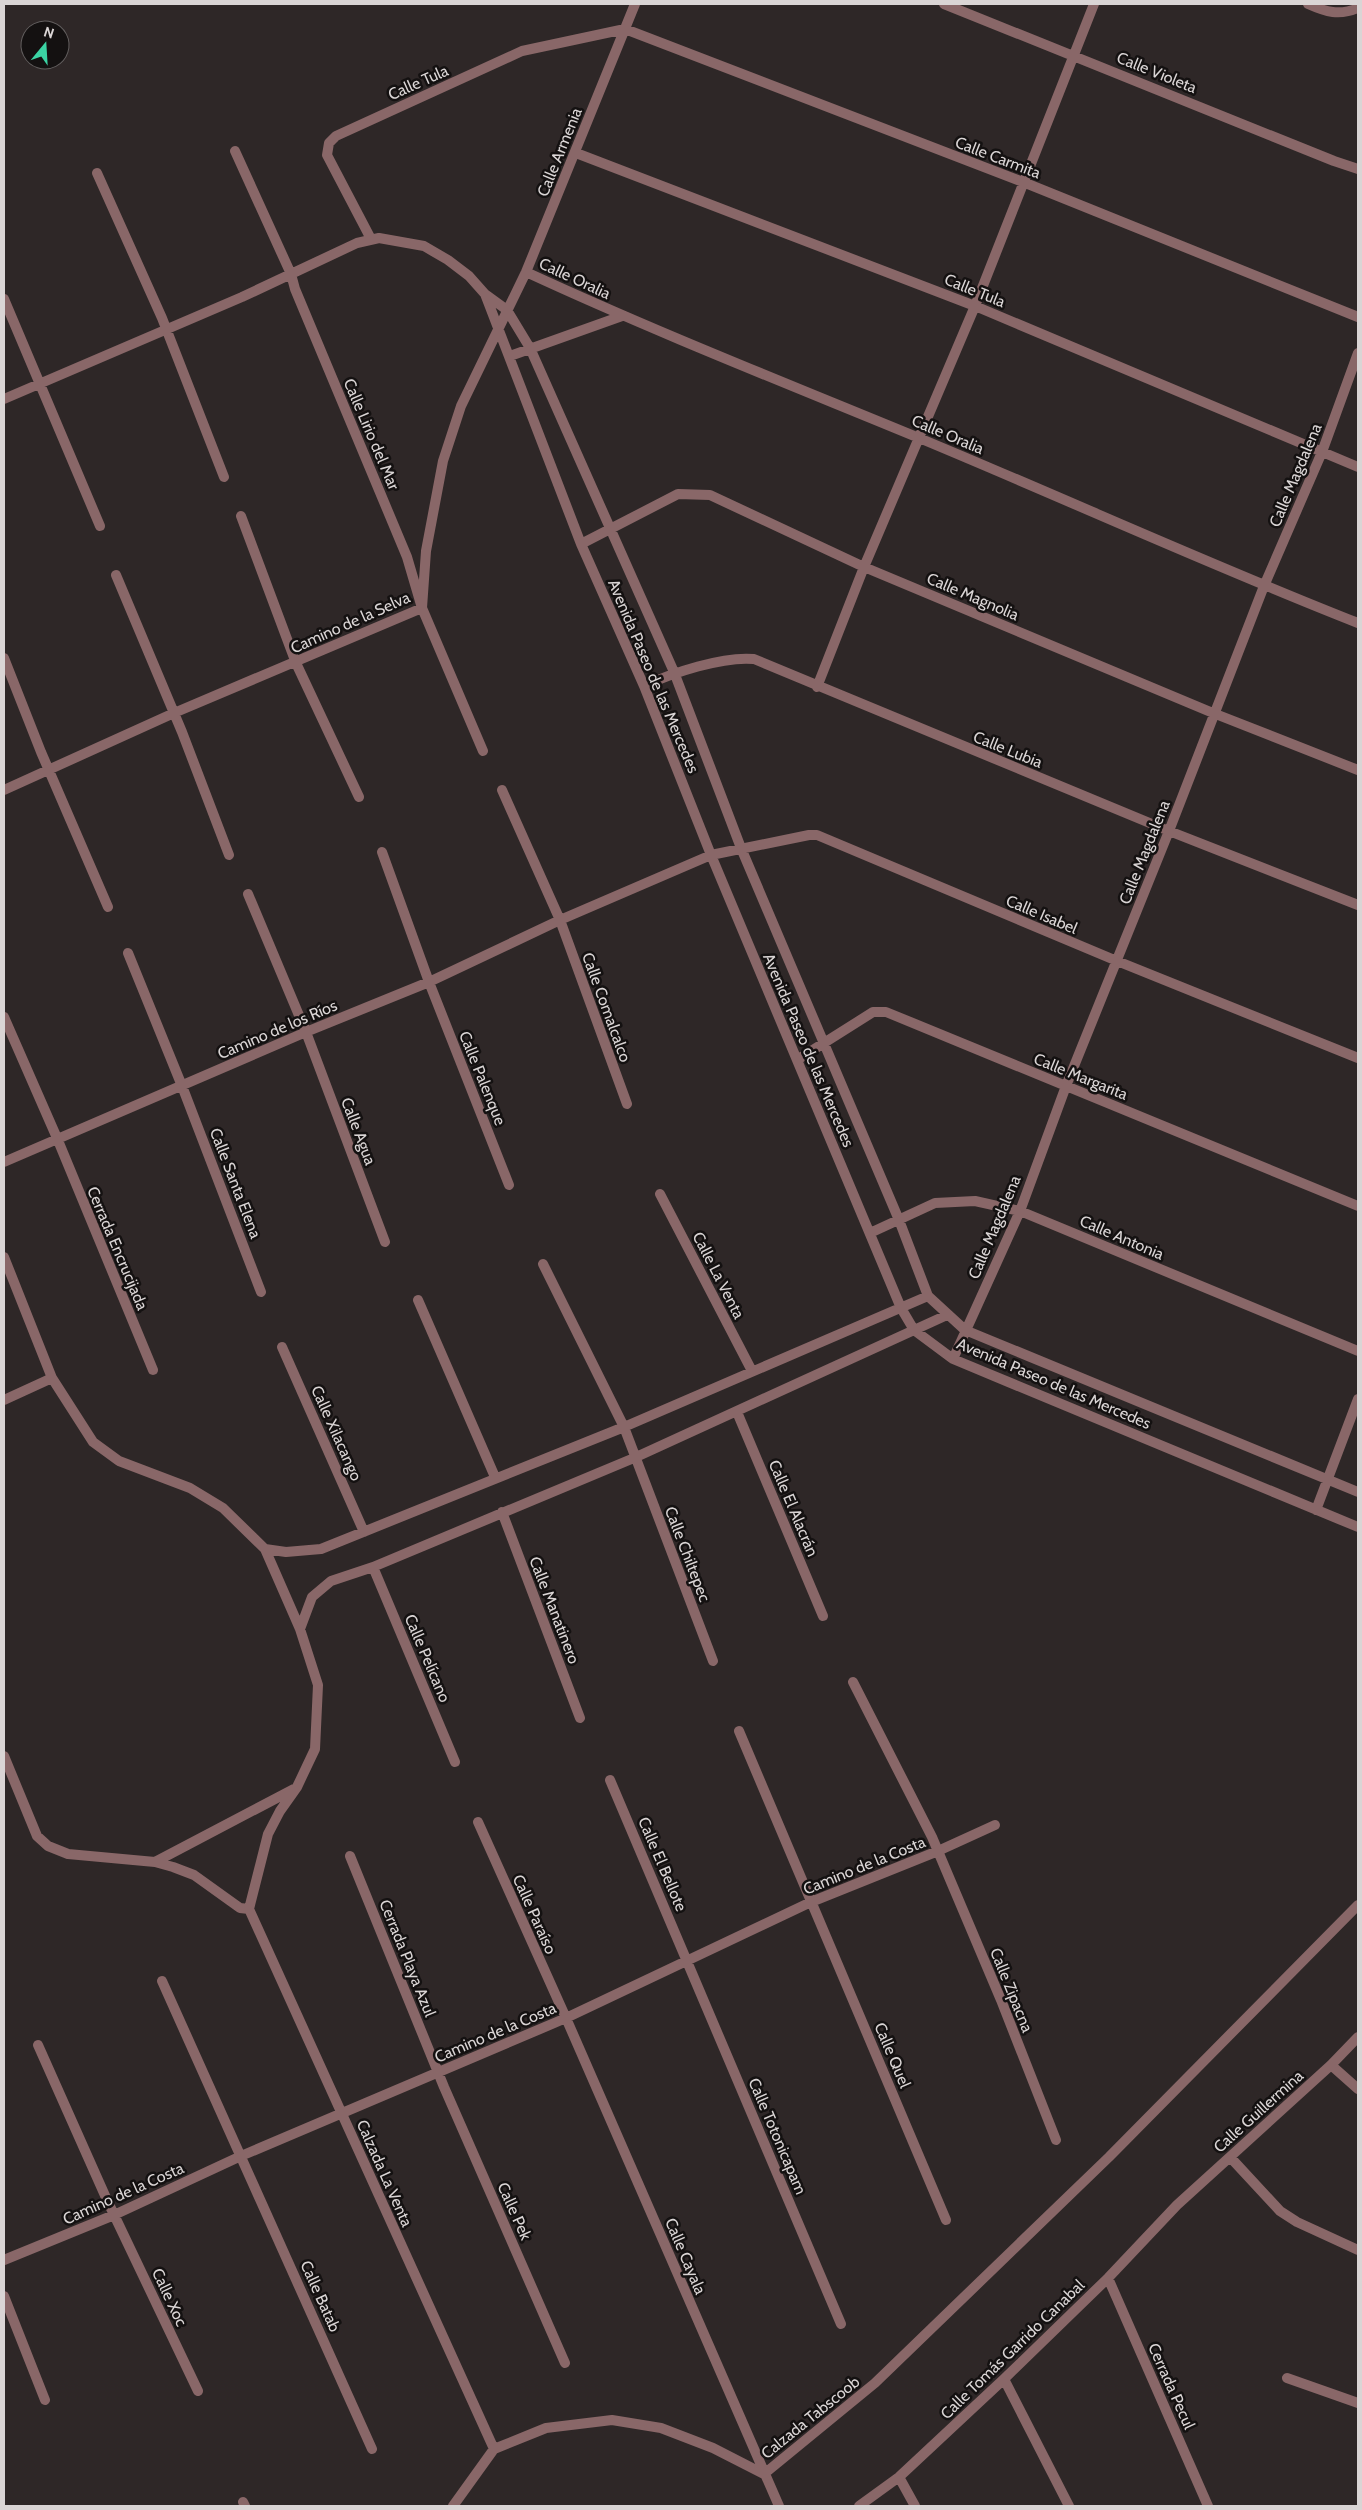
<svg xmlns="http://www.w3.org/2000/svg" width="1362" height="2510" viewBox="0 0 1362 2510" font-family="Cabin,sans-serif">
  <style>
    .lines { fill: none; stroke-linecap: round; stroke-linejoin: round }
    .lane { stroke: #896768; stroke-width: 10 }
    .street { stroke: #896768; stroke-width: 10 }
    .labels { text-anchor: middle; stroke-width: 5; stroke-linejoin: round; paint-order: stroke }
    .street-label { font-size: 16px; fill: #dad5d5; stroke: #141111 }
  </style>
  <rect width="100%" height="100%" fill="#2e2727"/>
  <g class="lines">
    <path class="lane" d="M938,1851L995,1825"/>
    <path class="street" d="M944,4L1334,161L1358,169
      M1308,4C1326,12 1339,16 1358,8
      M235,151L291,274L295,289L407,557L422,608L483,751
      M576,153L975,306L1358,467
      M97,173L162,318L224,477
      M371,239L327,155L329,143L336,136L522,51L625,29L1023,182L1358,317
      M526,272C656,332 788,384 919,438C1066,499 1210,565 1358,623
      M485,294L581,544L644,686L711,855L901,1308L914,1330L953,1359L1358,1527
      M4,299L100,526
      M510,356L622,316
      M4,399L242,297L357,243L379,238L424,246L448,260L469,276L485,294L507,310L530,348L674,672L741,848L899,1220L928,1296L965,1330L1358,1492
      M241,516L296,663L359,797
      M581,544L678,494L710,495L864,567L1213,713L1358,770
      M116,575L182,732L229,855
      M4,658L41,752L108,907
      M644,686C672,673 723,656 754,659L1169,831L1358,905
      M817,687L864,567L975,306L1094,4
      M4,790L174,713L422,608L426,551L443,461L461,406L526,272L635,4
      M502,790L560,920L627,1104
      M382,852L429,982L509,1185
      M248,894L306,1032L385,1242
      M128,953L182,1086L261,1292
      M4,1017L57,1138L153,1370
      M797,1060L873,1012H886L1358,1206
      M4,1162L306,1032L429,982L560,920L711,855L809,835H817L1117,961L1358,1058
      M660,1194L752,1371
      M870,1233L935,1203L975,1201L1020,1211L1358,1351
      M4,1257L52,1378L93,1442L119,1461L190,1488L223,1508L265,1549L300,1629L318,1685L315,1749L297,1787L280,1811L268,1834L249,1909
      M543,1264L624,1427L713,1661
      M418,1300L495,1477
      M282,1347L364,1532
      M953,1359L1020,1211L1066,1086L1169,831L1264,586L1322,452L1358,353
      M4,1400L52,1378
      M737,1412L823,1616
      M1316,1510L1358,1399
      M502,1512L580,1718
      M265,1549L286,1552L321,1549L624,1427L928,1296
      M373,1567L455,1762
      M300,1629L312,1597L331,1581L373,1567L634,1458L947,1315
      M853,1682L932,1837L1001,2000L1056,2140
      M739,1731L946,2220
      M4,1756L37,1836L48,1846L68,1854L155,1862L173,1867L194,1875L240,1908L249,1909
      M610,1780L841,2324
      M478,1822L566,2018L779,2506
      M350,1856L444,2087L565,2363
      M155,1862L294,1789
      M249,1909L494,2449
      M162,1981L372,2449
      M38,2045L107,2200L198,2391
      M1331,2065L1358,2089
      M1230,2157L1280,2211L1297,2222L1358,2250
      M4,2260L114,2215L241,2156L566,2018L811,1902L938,1851
      M1108,2278L1208,2506
      M4,2296L45,2400
      M1287,2378L1358,2403
      M1004,2379L1069,2506
      M899,2477L915,2506
      M243,2502L245,2506
      M453,2506L494,2449L546,2428L612,2420L661,2428L713,2448L764,2474L875,2383L1109,2157L1358,1905
      M859,2506L899,2477L1004,2379L1108,2278L1177,2205L1331,2065L1358,2037"/>
  </g>
  <g class="labels">
    <g class="street-label">
      <text transform="translate(1157 72) rotate(22)" y="6">Calle Violeta</text>
      <text transform="translate(418 82) rotate(-24)" y="6">Calle Tula</text>
      <text transform="translate(559 152) rotate(-68)" y="6">Calle Armenia</text>
      <text transform="translate(998 157) rotate(21)" y="6">Calle Carmita</text>
      <text transform="translate(575 278) rotate(25)" y="6">Calle Oralia</text>
      <text transform="translate(975 290) rotate(22)" y="6">Calle Tula</text>
      <text transform="translate(372 434) rotate(67)" y="6">Calle Lirio del Mar</text>
      <text transform="translate(948 434) rotate(23)" y="6">Calle Oralia</text>
      <text transform="translate(1295 475) rotate(-67)" y="6">Calle Magdalena</text>
      <text transform="translate(973 596) rotate(23)" y="6">Calle Magnolia</text>
      <text transform="translate(350 622) rotate(-24)" y="6">Camino de la Selva</text>
      <text transform="translate(654 676) rotate(67)" y="6">Avenida Paseo de las Mercedes</text>
      <text transform="translate(1008 749) rotate(22)" y="6">Calle Lubia</text>
      <text transform="translate(1144 852) rotate(-68)" y="6">Calle Magdalena</text>
      <text transform="translate(1042 914) rotate(23)" y="6">Calle Isabel</text>
      <text transform="translate(607 1007) rotate(70)" y="6">Calle Comalcalco</text>
      <text transform="translate(277 1029) rotate(-23)" y="6">Camino de los Ríos</text>
      <text transform="translate(809 1050) rotate(67)" y="6">Avenida Paseo de las Mercedes</text>
      <text transform="translate(1081 1076) rotate(22)" y="6">Calle Margarita</text>
      <text transform="translate(483 1078) rotate(68)" y="6">Calle Palenque</text>
      <text transform="translate(359 1131) rotate(69)" y="6">Calle Agua</text>
      <text transform="translate(236 1183) rotate(69)" y="6">Calle Santa Elena</text>
      <text transform="translate(994 1227) rotate(-67)" y="6">Calle Magdalena</text>
      <text transform="translate(1122 1237) rotate(23)" y="6">Calle Antonia</text>
      <text transform="translate(118 1248) rotate(67)" y="6">Cerrada Encrucijada</text>
      <text transform="translate(719 1275) rotate(63)" y="6">Calle La Venta</text>
      <text transform="translate(1054 1383) rotate(23)" y="6">Avenida Paseo de las Mercedes</text>
      <text transform="translate(337 1433) rotate(66)" y="6">Calle Xilacango</text>
      <text transform="translate(794 1508) rotate(67)" y="6">Calle El Alacrán</text>
      <text transform="translate(688 1554) rotate(69)" y="6">Calle Chiltepec</text>
      <text transform="translate(555 1610) rotate(69)" y="6">Calle Manatinero</text>
      <text transform="translate(428 1658) rotate(67)" y="6">Calle Pelícano</text>
      <text transform="translate(663 1864) rotate(67)" y="6">Calle El Bellote</text>
      <text transform="translate(864 1865) rotate(-22)" y="6">Camino de la Costa</text>
      <text transform="translate(535 1914) rotate(66)" y="6">Calle Paraíso</text>
      <text transform="translate(408 1958) rotate(68)" y="6">Cerrada Playa Azul</text>
      <text transform="translate(1012 1990) rotate(68)" y="6">Calle Zipacna</text>
      <text transform="translate(495 2032) rotate(-23)" y="6">Camino de la Costa</text>
      <text transform="translate(893 2055) rotate(67)" y="6">Calle Quel</text>
      <text transform="translate(1258 2111) rotate(-42)" y="6">Calle Guillermina</text>
      <text transform="translate(778 2136) rotate(67)" y="6">Calle Totonicapam</text>
      <text transform="translate(385 2173) rotate(66)" y="6">Calzada La Venta</text>
      <text transform="translate(123 2193) rotate(-24)" y="6">Camino de la Costa</text>
      <text transform="translate(515 2211) rotate(66)" y="6">Calle Pek</text>
      <text transform="translate(686 2256) rotate(67)" y="6">Calle Cayala</text>
      <text transform="translate(321 2296) rotate(66)" y="6">Calle Batab</text>
      <text transform="translate(170 2297) rotate(65)" y="6">Calle Xoc</text>
      <text transform="translate(1012 2349) rotate(-44)" y="6">Calle Tomás Garrido Canabal</text>
      <text transform="translate(1172 2386) rotate(66)" y="6">Cerrada Pecul</text>
      <text transform="translate(810 2417) rotate(-39)" y="6">Calzada Tabscoob</text>
    </g>
  </g>
  <rect width="1362" height="2510" fill="none" stroke="#dad5d5" stroke-width="10"/>
  <g transform="translate(45 45) rotate(18)"><circle r="24" fill="#141111" stroke="#635f5f"/>
  <path d="M0-4L9 19L0 12L-9 19Z" fill="#3bd4a4"/>
  <text y="-8" font-size="14" font-weight="bold" text-anchor="middle" fill="#dad5d5">N</text>
  </g>
</svg>
